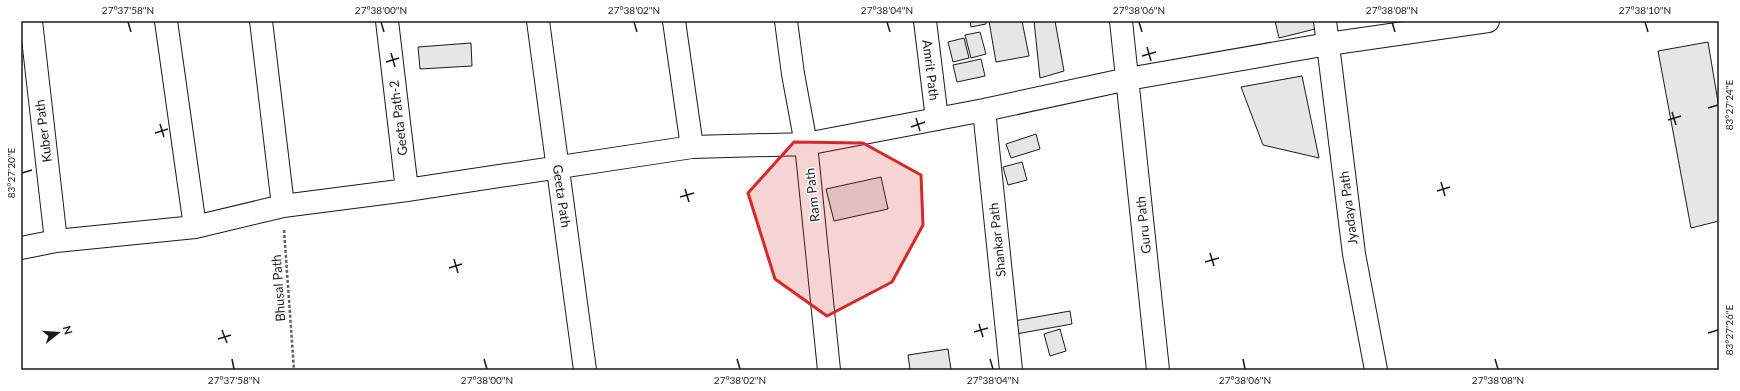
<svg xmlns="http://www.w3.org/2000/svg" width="1740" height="391" viewBox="0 0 1740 391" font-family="Lato,sans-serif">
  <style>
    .building { fill: #e6e6e6; stroke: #1a1a1a }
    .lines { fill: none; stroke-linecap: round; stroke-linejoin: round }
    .minor-casing { stroke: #1a1a1a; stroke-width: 24 }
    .path { stroke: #5f5f5f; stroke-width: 2.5; stroke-dasharray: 3 2; stroke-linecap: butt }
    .minor { stroke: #fff; stroke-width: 22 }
    .marked { fill: #d62828; fill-opacity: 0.2; stroke: #d62828; stroke-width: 3; stroke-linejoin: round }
    .ticks { fill: none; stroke: #1a1a1a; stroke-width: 1.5 }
    .labels { text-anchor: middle; stroke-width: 3; stroke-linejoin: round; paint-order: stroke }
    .street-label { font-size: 13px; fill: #1a1a1a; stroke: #fff }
    .neatline { fill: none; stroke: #1a1a1a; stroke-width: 1.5 }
    .ticks-label { font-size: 10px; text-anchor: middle; fill: #1a1a1a }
  </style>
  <rect width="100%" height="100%" fill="#fff"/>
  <path class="building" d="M970,21H986V24L971,27Z
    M989,21H1022L1029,56L996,62Z
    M1034,21H1055L1064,71L1040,78Z
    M1275,21H1322L1323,27L1279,38Z
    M980,32L986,54L971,58L965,35Z
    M964,38L969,58L953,62L948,42Z
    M1708,42L1719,108V221L1691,228L1658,51Z
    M471,43L472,66L420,69L418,47Z
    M981,59L985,76L957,82L953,65Z
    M1302,76L1319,158L1263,145L1241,87Z
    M1036,134L1040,149L1011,158L1006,144Z
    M1022,162L1027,180L1008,185L1003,167Z
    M881,177L888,209L834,221L826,189Z
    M1070,311L1072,324L1016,334L1014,321Z
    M1060,329L1066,351L1050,356L1044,334Z
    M948,349L951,370H910L908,355Z"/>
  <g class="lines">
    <defs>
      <path id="minor" d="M31,21L56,241
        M166,21L195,227
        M261,21L283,206
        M387,21L407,190
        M538,21L585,370
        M674,21L692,147
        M786,21L793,74L806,144L829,370
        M925,21L937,119
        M1121,21L1158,370
        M1325,21L1354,254L1376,370
        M984,110L1011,370
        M21,248L56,241L195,227L283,206L407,190L692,147L806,144L984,110L1128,79L1328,44L1488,21"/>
    </defs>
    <use href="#minor" class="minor-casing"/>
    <path class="path" d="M284,230L294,370"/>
    <use href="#minor" class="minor"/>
  </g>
  <path class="marked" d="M794,142L863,143L921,175L923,225L892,282L827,316L775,279L748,193Z"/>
  <path class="ticks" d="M128,22L131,32M381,22L384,32M634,22L637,32M887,22L890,32M1139,22L1142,32M1392,22L1395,32M1645,22L1648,32M1147,47L1151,61M391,53L395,67M1142,56L1156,52M386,62L399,58M1708,108L1718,105M1672,112L1676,125M916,118L920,131M1668,120L1681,116M160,124L164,137M911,127L925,122M155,133L168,129M22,173L32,170M1441,182L1445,196M685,189L689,202M1437,191L1450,187M680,197L694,193M1210,253L1214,266M454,259L458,273M1205,262L1219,258M449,268L462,264M979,324L983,337M222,330L227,343M974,332L988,328M1708,333L1718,330M218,339L231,335M232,359L234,369M484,359L487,369M737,359L740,369M990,359L993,369M1243,359L1245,369M1495,359L1498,369"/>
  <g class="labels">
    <g class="street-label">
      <text transform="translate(931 70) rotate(83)" y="5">Amrit Path</text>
      <text transform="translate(398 118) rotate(-97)" y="5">Geeta Path-2</text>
      <text transform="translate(43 131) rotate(-97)" y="5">Kuber Path</text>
      <text transform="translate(812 195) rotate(-96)" y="5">Ram Path</text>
      <text transform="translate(562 196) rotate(82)" y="5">Geeta Path</text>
      <text transform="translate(1348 208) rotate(-97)" y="5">Jyadaya Path</text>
      <text transform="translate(1143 225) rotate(-96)" y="5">Guru Path</text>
      <text transform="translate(997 240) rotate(-96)" y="5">Shankar Path</text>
      <text transform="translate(278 288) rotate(-94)" y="5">Bhusal Path</text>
    </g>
  </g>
  <rect width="1740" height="391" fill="none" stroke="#ffffff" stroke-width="44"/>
  <g transform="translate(58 333) rotate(73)" stroke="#ffffff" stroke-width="3" paint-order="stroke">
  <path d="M0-3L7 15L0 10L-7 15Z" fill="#1a1a1a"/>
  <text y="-6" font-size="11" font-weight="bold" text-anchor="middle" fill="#1a1a1a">N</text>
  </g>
  <rect x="22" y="22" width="1696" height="347" class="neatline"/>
  <g class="ticks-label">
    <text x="128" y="14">27°37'58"N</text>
    <text x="381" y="14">27°38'00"N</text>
    <text x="634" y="14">27°38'02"N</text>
    <text x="887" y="14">27°38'04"N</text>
    <text x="1139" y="14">27°38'06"N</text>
    <text x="1392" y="14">27°38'08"N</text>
    <text x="1645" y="14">27°38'10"N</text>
    <text transform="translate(1729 105) rotate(-90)" y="4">83°27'24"E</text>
    <text transform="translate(11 173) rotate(-90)" y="4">83°27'20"E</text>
    <text transform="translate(1729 330) rotate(-90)" y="4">83°27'26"E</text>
    <text x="234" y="384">27°37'58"N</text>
    <text x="487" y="384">27°38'00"N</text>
    <text x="740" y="384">27°38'02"N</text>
    <text x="993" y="384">27°38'04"N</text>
    <text x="1245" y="384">27°38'06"N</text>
    <text x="1498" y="384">27°38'08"N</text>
  </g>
</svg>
